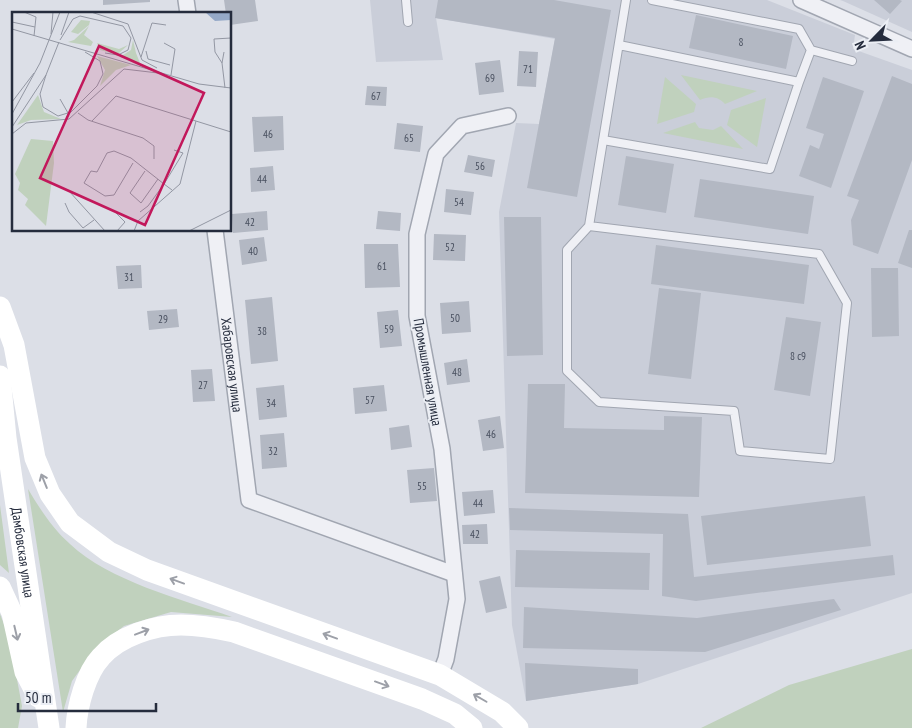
<svg xmlns="http://www.w3.org/2000/svg" width="912" height="728" viewBox="0 0 912 728" font-family="'PT Sans Narrow',sans-serif">
  <style>
    .built { fill: #caced9 }
    .green { fill: #c0d1bd }
    .building { fill: #b3b8c3 }
    .lines { fill: none; stroke-linecap: round; stroke-linejoin: round }
    .lane-casing { stroke: #a1a6b1; stroke-width: 10 }
    .street-casing { stroke: #a1a6b1; stroke-width: 18 }
    .lane { stroke: #eff0f5; stroke-width: 8 }
    .street { stroke: #eff0f5; stroke-width: 15 }
    .secondary { stroke: #fff; stroke-width: 21 }
    .oneway { stroke: #9da0a8 }
    .labels { text-anchor: middle; stroke-width: 4; stroke-linejoin: round; paint-order: stroke }
    .number-label { font-size: 11px; fill: #484f5e }
    .street-label { font-size: 14px; fill: #252c3d; stroke: #ebeef4 }
    .inset-road { fill: none; stroke: #9397a3; stroke-width: 1 }
    .view { fill: #c2185b; fill-opacity: 0.15; stroke: #c2185b; stroke-width: 2.5 }
    .inset-edge { fill: none; stroke: #252c3d; stroke-width: 2.5 }
  </style>
  <rect width="100%" height="100%" fill="#dcdfe7"/>
  <path class="built" d="M370,0H767L855,35L853,49L912,70V593L638,684L526,701L512,625L499,212L516,123L539,124L555,39L436,18L443,60L376,62Z
    M840,0H912V32L843,1Z"/>
  <path class="green" d="M681,75L757,91L725,104C717,96 710,96 700,100Z
    M665,77L696,104L694,112L657,124Z
    M766,98L757,147L727,125L731,110Z
    M695,122L699,128L713,130L721,126L743,149L663,133Z
    M28,489C40,509 52,528 70,544C109,581 181,599 232,617L171,612L124,626L96,648L72,681L63,712Z
    M0,505L9,573L0,565Z
    M0,614L9,637L22,706L18,728H0Z
    M912,649V728H701L789,685Z"/>
  <path class="building" d="M103,0H150V2L103,5Z
    M224,0H255L258,21L230,25V14H226Z
    M438,0H554L611,10L577,197L527,188L555,38L435,18Z
    M874,0H900L902,1L890,14Z
    M696,15L793,36L786,69L689,48Z
    M519,51L538,52L536,87L517,86Z
    M500,60L504,92L479,95L475,63Z
    M892,76L912,84V160L878,254L853,245L851,220L859,200L847,196Z
    M823,77L864,91L831,188L799,176L810,145L819,149L824,134L806,128Z
    M367,86L387,87L386,106L365,105Z
    M283,116L284,150L254,152L252,117Z
    M397,123L423,126L420,152L394,149Z
    M468,155L495,160L492,177L464,172Z
    M626,156L674,164L666,213L618,205Z
    M273,166L275,190L251,192L250,168Z
    M700,179L814,196L808,234L694,217Z
    M446,189L474,192L471,215L444,212Z
    M267,211L268,230L233,233L232,214Z
    M378,211L401,213L400,231L376,229Z
    M504,217H541L543,355L507,356Z
    M909,230H912V268L898,263Z
    M434,234L466,235L465,261L433,260Z
    M264,237L267,261L242,265L239,240Z
    M364,244H398L400,287L365,288Z
    M656,245L809,265L804,304L651,284Z
    M141,265L142,288L118,289L116,266Z
    M871,268H898L899,336L872,337Z
    M659,288L701,293L691,379L648,374Z
    M272,297L278,361L251,364L245,300Z
    M469,301L471,332L442,334L440,303Z
    M177,309L179,327L149,330L147,311Z
    M398,310L402,346L380,348L377,312Z
    M786,317L821,322L810,396L774,390Z
    M467,359L470,382L447,385L444,363Z
    M212,369L215,401L193,402L191,370Z
    M528,384H565L564,428L664,430V416L702,417L699,497L525,493Z
    M284,385L287,417L259,420L256,388Z
    M384,385L387,411L355,414L353,388Z
    M500,416L504,448L483,451L478,420Z
    M409,425L412,447L391,450L389,428Z
    M284,433L287,467L262,469L260,435Z
    M434,468L437,501L410,503L407,470Z
    M493,490L495,513L464,516L462,492Z
    M865,496L871,546L707,565L701,516Z
    M509,508L688,514L694,577L893,555L895,575L696,601L662,596L663,534L510,530Z
    M487,524L488,544H463L462,525Z
    M516,550L650,553L649,590L515,587Z
    M500,576L507,608L486,613L479,581Z
    M834,599L841,610L705,652L523,648L524,607L697,618Z
    M525,663L638,669V684L526,701Z"/>
  <g class="lines">
    <defs>
      <path id="lane" d="M406,0L408,22
        M652,0L799,29L811,50L852,61
        M799,82L811,50
        M603,140L770,169L799,82L619,45
        M589,226L819,254L847,303L830,459L740,451L734,411L599,402L567,371V250L589,226L626,0"/>
      <g id="street">
        <path d="M186,0L188,14"/>
        <path d="M801,0L912,49"/>
        <path id="s1" d="M215,230L249,500L454,574"/>
        <path d="M440,675L446,659L457,599L442,449L417,316V234L436,154L462,126L508,116"/>
      </g>
    </defs>
    <use href="#lane" class="lane-casing"/>
    <use href="#street" class="street-casing"/>
    <use href="#lane" class="lane"/>
    <use href="#street" class="street"/>
    <g class="secondary">
      <path d="M0,307L14,345L35,458L50,494L70,523L109,552L147,570L440,675L502,712L518,728"/>
      <path id="s2" d="M0,376L6,438L49,728"/>
      <path d="M0,587L12,613L25,672L38,697"/>
      <path d="M76,728C77,706 86,673 101,657C119,636 154,625 181,625C199,625 216,628 234,632L422,699L455,714L472,728"/>
    </g>
  </g>
  <defs><path id="oneway-shaft" d="M-6 0H5M1.5-3L5.5 0L1.5 3" fill="none" stroke-width="1.6" stroke-linecap="round" stroke-linejoin="round" transform="scale(1.25)"/></defs>
  <g class="oneway">
    <use href="#oneway-shaft" transform="translate(44 481) rotate(-112)"/>
    <use href="#oneway-shaft" transform="translate(177 581) rotate(-160)"/>
    <use href="#oneway-shaft" transform="translate(142 632) rotate(-21)"/>
    <use href="#oneway-shaft" transform="translate(16 633) rotate(77)"/>
    <use href="#oneway-shaft" transform="translate(330 636) rotate(-160)"/>
    <use href="#oneway-shaft" transform="translate(382 684) rotate(20)"/>
    <use href="#oneway-shaft" transform="translate(480 698) rotate(-150)"/>
  </g>
  <g class="labels">
    <g class="number-label">
      <text x="741" y="46">8</text>
      <text x="528" y="73">71</text>
      <text x="490" y="82">69</text>
      <text x="376" y="100">67</text>
      <text x="268" y="138">46</text>
      <text x="409" y="142">65</text>
      <text x="480" y="170">56</text>
      <text x="262" y="183">44</text>
      <text x="459" y="206">54</text>
      <text x="250" y="226">42</text>
      <text x="450" y="251">52</text>
      <text x="253" y="255">40</text>
      <text x="382" y="270">61</text>
      <text x="129" y="281">31</text>
      <text x="455" y="322">50</text>
      <text x="163" y="323">29</text>
      <text x="389" y="333">59</text>
      <text x="262" y="335">38</text>
      <text x="798" y="360">8 с9</text>
      <text x="457" y="376">48</text>
      <text x="203" y="389">27</text>
      <text x="370" y="404">57</text>
      <text x="271" y="407">34</text>
      <text x="491" y="438">46</text>
      <text x="273" y="455">32</text>
      <text x="422" y="490">55</text>
      <text x="478" y="507">44</text>
      <text x="475" y="538">42</text>
    </g>
    <g class="street-label">
      <text dy="5" stroke="none"><textPath href="#s1" startOffset="136">Хабаровская улица</textPath></text>
      <text transform="translate(428 372) rotate(80)" y="5">Промышленная улица</text>
      <text dy="5" stroke="none"><textPath href="#s2" startOffset="178">Дамбовская улица</textPath></text>
    </g>
  </g>
  <g transform="translate(12 12)">
    <rect width="219" height="219" fill="#dcdfe7"/>
    <path d="M69,8L78,9L77,13L66,22L59,20ZM77,14L72,23L81,30L79,34L56,30L62,28ZM121,28L124,41L128,51L108,45L119,38ZM85,31L107,37L116,33L107,41H99L88,38ZM85,44L119,53L104,58L88,74L93,58ZM26,83L32,100L49,107L19,108L5,113ZM19,127L41,129L42,151L34,214L13,193L16,187L6,178L8,171L3,162Z" fill="#c0d1bd"/>
    <path d="M193,0H219V8L203,9Z" fill="#95a9c8"/>
    <path class="inset-road" d="M12,0L24,5L22,24M79,0L116,12L130,48L145,56M0,10L23,15M0,17L187,72L219,76M39,22L41,0M49,23L57,0M48,28L61,7L68,4L111,14L119,26L116,38L106,43L93,41M152,31L163,37L159,63M134,39L136,47L158,53M212,40L210,51L213,76M129,45L140,11L154,13M210,51L203,40L202,27L219,26M34,63L28,82L31,95L46,104L59,100L85,74L91,62L88,49L73,40M48,87L56,101M0,90L22,61M66,101L76,108L131,126L142,134V147M0,102L28,51L48,0M80,109L104,84L219,120M0,115L34,63L47,30M0,122L14,111L57,107L112,57L146,61M121,151L102,183L93,184L72,171L79,159L85,160L95,141L102,139L119,146L152,172L171,141L162,138M133,159L118,181L129,191L146,167M57,179L93,219M53,191L57,200L71,216L82,208M102,199L113,210L105,219M128,200L136,194L152,172L160,178M122,219L126,209L168,172L184,109M177,219L219,198"/>
    <path class="view" d="M87,34L192,81L133,213L28,166Z"/>
    <rect width="219" height="219" class="inset-edge"/>
  </g>
  <g transform="translate(872 40) rotate(246)" stroke="#ebeef4" stroke-width="4" paint-order="stroke">
  <path d="M0-4L9 19L0 12L-9 19Z" fill="#252c3d"/>
  <text y="-8" font-size="14" font-weight="bold" text-anchor="middle" fill="#252c3d">N</text>
  </g>
  <path d="M18 703v8h138v-8" fill="none" stroke="#252c3d" stroke-width="2.5"/>
  <text x="25" y="703" font-size="15" fill="#252c3d" stroke="#ebeef4" stroke-width="4" paint-order="stroke">50 m</text>
</svg>
